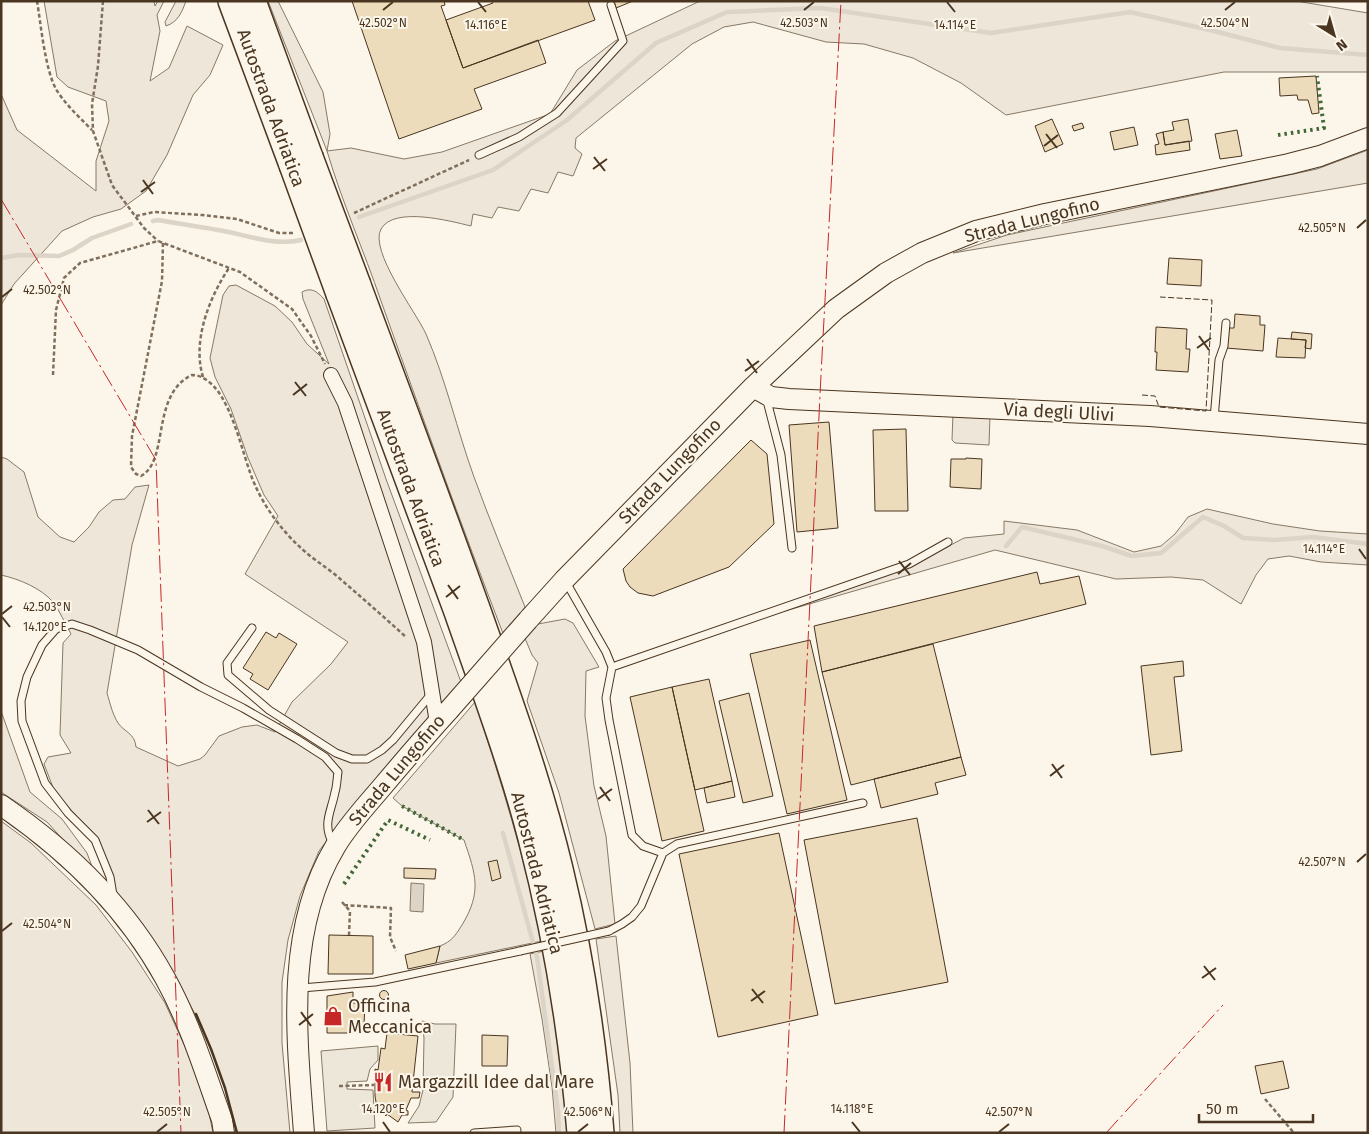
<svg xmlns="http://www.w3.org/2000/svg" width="1369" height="1134" viewBox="0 0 1369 1134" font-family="'Fira Sans',sans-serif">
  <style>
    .green { fill: #ede6d9; stroke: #887966 }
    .parking { fill: #ede7d9; stroke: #887966 }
    .water { fill: #dcd4c6; stroke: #887966 }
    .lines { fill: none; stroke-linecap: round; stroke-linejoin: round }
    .stream { stroke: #dcd4c6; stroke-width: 4.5 }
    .building { fill: #ecdcbc; stroke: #4a3520 }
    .lane-casing { stroke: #4a3520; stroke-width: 9 }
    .street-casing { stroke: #4a3520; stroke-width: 16 }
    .secondary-casing { stroke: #4a3520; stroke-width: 22 }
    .highway-casing { stroke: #4a3520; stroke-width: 28 }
    .path { stroke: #7f6f5c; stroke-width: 2.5; stroke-dasharray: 4 2.5; stroke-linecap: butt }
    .lane { stroke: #fbf6e9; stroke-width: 7 }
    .street { stroke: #fbf6e9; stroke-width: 14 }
    .secondary { stroke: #fbf6e9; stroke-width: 20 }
    .highway { stroke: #fbf6e9; stroke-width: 25 }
    .lane-bridge-casing { stroke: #4a3520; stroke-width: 9; stroke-linecap: butt }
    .secondary-bridge-casing { stroke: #4a3520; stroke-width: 22; stroke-linecap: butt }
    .highway-bridge-casing { stroke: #4a3520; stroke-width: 28; stroke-linecap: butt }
    .lane-bridge { stroke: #fbf6e9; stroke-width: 7 }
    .secondary-bridge { stroke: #fbf6e9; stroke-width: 20 }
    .highway-bridge { stroke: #fbf6e9; stroke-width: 25 }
    .hedge { stroke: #436837; stroke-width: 4; stroke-dasharray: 2.5 4; stroke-linecap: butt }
    .fence { stroke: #4a3520; stroke-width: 1; stroke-dasharray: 6 2.5; stroke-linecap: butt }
    .wall { stroke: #4a3520; stroke-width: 2.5 }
    .power { stroke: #c62828; stroke-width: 1; stroke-dasharray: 18 4 2.5 4; stroke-linecap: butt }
    .ticks { fill: none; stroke: #4a3520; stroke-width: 2 }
    .labels { text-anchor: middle; stroke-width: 4; stroke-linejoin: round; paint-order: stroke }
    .street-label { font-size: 18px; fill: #4a3520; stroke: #fbf6e9 }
    .poi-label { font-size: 18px; fill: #4a3520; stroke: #fbf6e9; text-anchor: start }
    .ticks-label { font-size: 12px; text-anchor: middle; fill: #4a3520; stroke: #fbf6e9; stroke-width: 4; stroke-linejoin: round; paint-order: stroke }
  </style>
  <rect width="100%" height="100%" fill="#fbf6e9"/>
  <path class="green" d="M44,1H154L155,6L158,1H164L157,15L160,31L150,81L169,68L187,26L223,45L210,75L193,95L167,155L146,191L121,209L93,217L62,231L14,284L1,305V94L17,130L96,191V161L109,121L106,101L68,87L57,77Z
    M176,1H186C182,12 178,22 166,26L165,22Z
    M268,1H278L323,92L330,134L327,151L351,148L404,159L442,152L550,114L577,70L615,41L700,1H1296L1368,13V72H1224L1006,115L961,83L913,58L864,44L826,42L753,22L724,27L692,44L576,138L575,148L582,154L573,176L558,172L548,193L531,189L519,211L498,207L492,218L473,214L471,226C450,221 394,206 381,229C369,251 416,312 426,334C446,380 457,430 474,477C490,521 508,564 525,607L504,636C461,525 421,413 381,301C364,251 342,202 327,151Z
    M1368,150V183L953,253L1007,235L1317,169Z
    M236,285L275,306L292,322L307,344L329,364L303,299L302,292C311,287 317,291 324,299L386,479L461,682L445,700L433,707L423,728L344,818L319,851L300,896L288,940L282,982V1043L290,1133H237L225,1088L211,1049L195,1014L182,990L116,896L89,831L54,790L44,764L48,757L71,753L60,735L63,643L71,634C65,624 60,611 53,602C41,588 19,579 1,575V457L7,459L24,472L38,517L60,537L74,542L89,527L99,512L113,500L125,499L135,487L149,485L132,545L107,693C110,703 112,713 118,723C124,732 135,733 136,747L178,766L200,759L205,755L219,736L242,727L257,725L275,732L292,702L331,664L348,642L245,574L278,516L264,495L248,458L231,409L215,377L210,358L223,295L229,286Z
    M953,413L990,415L989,445L955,443L952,440Z
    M1207,509L1273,524L1320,531L1368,534V565L1321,562L1289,556L1268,559L1256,575L1241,604L1203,580L1171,577L1116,579L995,550L761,618L911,566L964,538L1004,534V521L1077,530L1134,552L1161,546L1175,534L1188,517Z
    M565,619L573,623L599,667L586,671L585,716L594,786L606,836L615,924L595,929L559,793L527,701L538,663L532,655L524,636L538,624Z
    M475,702C501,781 525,859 542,941L436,963L440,946C452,941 455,936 462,925C482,892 476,875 464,840L402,806L393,798Z
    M1,711L30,792L62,819L87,853L93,869L89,868L47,822L1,792Z
    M1,821L31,843L96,905L132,952L165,1003L204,1088L213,1133H1Z
    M616,936L630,1063L633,1133H620L618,1095L596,939Z
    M544,951L571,1133H556L552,1087L542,1019L530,954Z"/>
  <path class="parking" d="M422,1021L435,1024H456L453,1097L436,1122L408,1123L419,1106L423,1090L424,1038Z
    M378,1046V1060L370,1069L367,1081L347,1082V1089L373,1090L375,1128L327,1131L321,1051Z"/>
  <path class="water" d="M411,883L424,884L423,912L410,911Z"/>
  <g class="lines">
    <path class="stream" d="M359,217L493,170L567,120L656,43L727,12L820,8L991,33L1130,12L1210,30L1280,48L1368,55
      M153,221L158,220C180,224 202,227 224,231C249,236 276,246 301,240
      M1,258L19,255L59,256L73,250L92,238L131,224
      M1006,546L1022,527L1102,546L1132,556L1161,553L1203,517L1224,526L1243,538L1275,540L1313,537L1368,544
      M503,833L537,957L558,1111L559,1133"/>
  </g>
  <path class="building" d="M352,1H444L445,5L441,6L463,68L538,40L546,63L474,89L482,109L399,139Z
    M492,1H588L595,20L463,68L446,20L493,3Z
    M614,1H633L616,8Z
    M1316,76L1319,113L1312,114L1308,100H1298L1297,95L1280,96L1279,78Z
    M1052,119L1063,144L1045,152L1035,126Z
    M1188,119L1192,141L1165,145L1163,132L1174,130L1172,122Z
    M1082,123L1084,128L1074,131L1072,126Z
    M1134,127L1138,145L1114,150L1110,132Z
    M1237,130L1242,156L1220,159L1215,134Z
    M1163,132L1165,145L1189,141L1190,150L1156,155L1155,145L1159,144L1156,134Z
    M1169,258L1202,260L1201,286L1167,284Z
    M1235,314L1260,316V325H1265L1263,351L1226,348L1227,328H1234Z
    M1156,327L1187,329L1186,349H1190L1188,372L1156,370L1157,352H1155Z
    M1292,332L1312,334L1311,349L1305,348L1306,340L1291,339Z
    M1278,338L1306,340L1305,358L1276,357Z
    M829,422L838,528L797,532L789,425Z
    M906,429L908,511H875L873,430Z
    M751,440L767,454L774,524L729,567L653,596L638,593L630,587L626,581L623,569Z
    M966,458L982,459L981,489L950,487L951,459H966Z
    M1037,572L1040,584L1079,576L1086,604L822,672L814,626Z
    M266,632L276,638L279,633L297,644L268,690L250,679L253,674L243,668Z
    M810,640L847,800L787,814L750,654Z
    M933,644L961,757L851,785L822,672Z
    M1183,661L1184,676L1174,677L1182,751L1151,755L1141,666Z
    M709,679L732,781L695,790L672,687Z
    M672,687L704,831L662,841L630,697Z
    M749,693L773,796L743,803L719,701Z
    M961,757L966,775L935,783L938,794L881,808L874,779Z
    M732,781L735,797L707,803L704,788Z
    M917,818L948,982L835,1004L804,840Z
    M779,833L818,1015L718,1037L679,854Z
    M497,860L501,878L492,881L488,862Z
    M404,868L436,869L435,879L404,878Z
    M329,935L373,936V974H328Z
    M440,946L436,963L408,969L405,955Z
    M379.5 995a4.5 4.5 0 1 1 9 0a4.5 4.5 0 1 1-9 0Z
    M353,992V1003H365L364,1025L352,1033H327V996Z
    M387,1033L418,1036L412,1092H420L419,1098H411L406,1110L408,1111V1115H402L398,1122L387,1114L386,1116L384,1114L376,1102L375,1096V1069L378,1070L381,1048L385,1049Z
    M482,1035L508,1036L507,1066H482Z
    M1283,1061L1289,1088L1261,1094L1255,1066Z"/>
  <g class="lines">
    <defs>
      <path id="lane" d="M479,155L519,137L557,113L623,41L611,5
        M766,397L781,455L792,548
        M1214,419L1219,360L1224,346L1226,323
        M566,582L606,652L612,667L606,698L609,720L632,835L643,846L663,853
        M252,628L227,663L228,675L269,710L336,753L352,759H367L382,750L393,740L432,693
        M612,667L909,564L948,542
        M113,895L110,877L95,840L68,813L45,783L22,721L21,701L27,677L42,645L56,629L72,624L90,630L138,650L201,687L243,708L297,739L325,757L338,772C337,778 337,786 335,792C331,813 322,823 333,844
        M609,931L622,924L632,917L641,906L663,853L677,844L863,803
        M301,988L375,982L520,951
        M474,1133L517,1130"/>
      <path id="street" d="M331,375L345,403L424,642L437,723"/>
      <path id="secondary" d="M753,387L771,397L789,399L1150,416L1368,434
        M528,620L564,580L753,387L836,309L886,273L922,253L976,231L1045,214L1289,164L1320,156L1368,138
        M1,805C67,850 126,907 165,978C190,1023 205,1072 222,1120L224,1133
        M304,1133C297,1039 284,932 335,847C348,825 366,806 382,787C404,761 426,735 449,710"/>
      <path id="highway" d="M231,1L292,165
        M253,1L310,157
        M358,285C398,393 439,502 478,611C508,696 539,781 560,869C581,956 594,1044 601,1133
        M339,294C378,400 418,506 457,612C483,687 511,761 531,838C556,935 572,1033 580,1133"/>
    </defs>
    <use href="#lane" class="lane-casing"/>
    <use href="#street" class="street-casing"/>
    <use href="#secondary" class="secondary-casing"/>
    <use href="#highway" class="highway-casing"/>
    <path class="path" d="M37,1C41,25 45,69 56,89C65,104 79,117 92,130
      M103,1L98,66L92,104L93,131L112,185L144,228L158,241
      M354,213L469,160
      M136,216L154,212L202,215L237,219L279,233H295
      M163,243L162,281L132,436L131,467L136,474L141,476C170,460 150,395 192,375C196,375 200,376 203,378C232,392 242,457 255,485C265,508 283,532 302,549C313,559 326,567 338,577C361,597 384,617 406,637
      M53,375L56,310L64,278L80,263L158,241L240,272L292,309L311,336L325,364
      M203,377C192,341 209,298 229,268
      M342,902L350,911L349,935
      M344,905L391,908L390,937L396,951
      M339,1086L374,1085
      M1265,1099L1294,1133"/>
    <use href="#lane" class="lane"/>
    <use href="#street" class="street"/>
    <use href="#secondary" class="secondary"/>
    <use href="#highway" class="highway"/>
    <defs>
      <path id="lane-bridge" d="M520,951L609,931"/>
      <path id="secondary-bridge" d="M449,710L528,620"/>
      <path id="highway-bridge" d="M310,157L358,285
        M292,165L339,294"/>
    </defs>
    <use href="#lane-bridge" class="lane-bridge-casing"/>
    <use href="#secondary-bridge" class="secondary-bridge-casing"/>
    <use href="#highway-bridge" class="highway-bridge-casing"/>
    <use href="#lane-bridge" class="lane-bridge"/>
    <use href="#secondary-bridge" class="secondary-bridge"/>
    <use href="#highway-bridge" class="highway-bridge"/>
    <path class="hedge" d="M1278,135L1324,128L1317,76
      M402,806L464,840
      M344,884L388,820L430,840"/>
    <path class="fence" d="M1142,395L1155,396L1159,407L1206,411L1212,300L1160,297"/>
    <path class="wall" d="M196,1014L211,1049L225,1088L237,1133"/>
    <path class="power" d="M1,199L156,460L181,1133
      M784,1133L821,375L841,1
      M1106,1133L1223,1005"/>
  </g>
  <path class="ticks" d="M478,2L486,12M947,2L955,12M383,10L393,2M804,10L814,2M1225,10L1235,2M1046,134L1057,148M1044,146L1058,135M594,157L605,171M593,169L607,159M143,180L153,194M141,192L155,182M1357,228L1366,220M2,297L12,289M1199,336L1209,350M1197,348L1211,338M747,359L757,373M745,371L759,361M295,382L306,396M293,395L307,384M1359,549L1366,559M899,561L910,575M898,574L911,563M448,585L458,599M446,597L460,586M2,614L12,606M2,617L10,627M1052,764L1062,778M1050,776L1064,765M600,787L610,801M598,799L612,789M148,810L159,824M147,822L161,812M1357,862L1366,854M2,931L12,923M1204,966L1215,980M1202,978L1216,968M752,989L763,1003M751,1001L765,991M301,1012L311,1026M299,1025L313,1014M383,1122L390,1132M852,1122L860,1132M157,1132L167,1124M578,1132L588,1124M999,1132L1009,1124"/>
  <defs>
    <symbol id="shop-bare" viewBox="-9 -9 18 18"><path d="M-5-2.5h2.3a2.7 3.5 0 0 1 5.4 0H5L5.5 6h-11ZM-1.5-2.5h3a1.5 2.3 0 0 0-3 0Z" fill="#c62828" stroke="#fbf6e9" stroke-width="2.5" paint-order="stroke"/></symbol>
    <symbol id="restaurant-bare" viewBox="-9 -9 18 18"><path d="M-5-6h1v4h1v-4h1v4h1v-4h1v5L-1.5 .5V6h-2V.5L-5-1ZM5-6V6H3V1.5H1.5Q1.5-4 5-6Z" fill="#c62828" stroke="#fbf6e9" stroke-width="2.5" paint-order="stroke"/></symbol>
  </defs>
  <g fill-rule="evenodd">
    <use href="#shop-bare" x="319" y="1002" width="28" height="28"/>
    <use href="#restaurant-bare" x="369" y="1068" width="28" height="28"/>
  </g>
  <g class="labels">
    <g class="street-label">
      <text transform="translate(271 108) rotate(70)" y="6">Autostrada Adriatica</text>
      <text transform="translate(1032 220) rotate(-14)" y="6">Strada Lungofino</text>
      <text transform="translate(1059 412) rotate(3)" y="6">Via degli Ulivi</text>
      <text transform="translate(670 471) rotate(-46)" y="6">Strada Lungofino</text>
      <text transform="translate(411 488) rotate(70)" y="6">Autostrada Adriatica</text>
      <text transform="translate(397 770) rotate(-50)" y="6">Strada Lungofino</text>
      <text transform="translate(537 873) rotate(76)" y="6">Autostrada Adriatica</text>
    </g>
    <g class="poi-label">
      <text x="348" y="1012">Officina<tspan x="348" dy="21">Meccanica</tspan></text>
      <text x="398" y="1088">Margazzill Idee dal Mare</text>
    </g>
  </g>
  <g class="ticks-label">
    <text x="383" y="27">42.502°N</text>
    <text x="804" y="27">42.503°N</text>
    <text x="1225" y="27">42.504°N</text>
    <text x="486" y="29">14.116°E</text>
    <text x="955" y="29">14.114°E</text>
    <text x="1322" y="232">42.505°N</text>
    <text x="47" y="294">42.502°N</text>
    <text x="1324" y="553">14.114°E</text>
    <text x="47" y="611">42.503°N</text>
    <text x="45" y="631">14.120°E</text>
    <text x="1322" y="866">42.507°N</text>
    <text x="47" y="928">42.504°N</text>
    <text x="383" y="1113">14.120°E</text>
    <text x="852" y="1113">14.118°E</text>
    <text x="167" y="1116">42.505°N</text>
    <text x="588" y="1116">42.506°N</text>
    <text x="1009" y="1116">42.507°N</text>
  </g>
  <rect width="1369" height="1134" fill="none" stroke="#4a3520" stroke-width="5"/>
  <g transform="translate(1334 35) rotate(143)" stroke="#fbf6e9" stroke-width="4" paint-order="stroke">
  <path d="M0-4L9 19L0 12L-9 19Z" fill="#4a3520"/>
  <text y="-8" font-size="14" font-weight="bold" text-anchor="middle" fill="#4a3520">N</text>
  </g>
  <path d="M1199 1114v8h114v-8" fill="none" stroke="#4a3520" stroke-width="2.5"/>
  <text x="1206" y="1114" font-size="15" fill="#4a3520" stroke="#fbf6e9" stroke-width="4" paint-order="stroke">50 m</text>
</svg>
